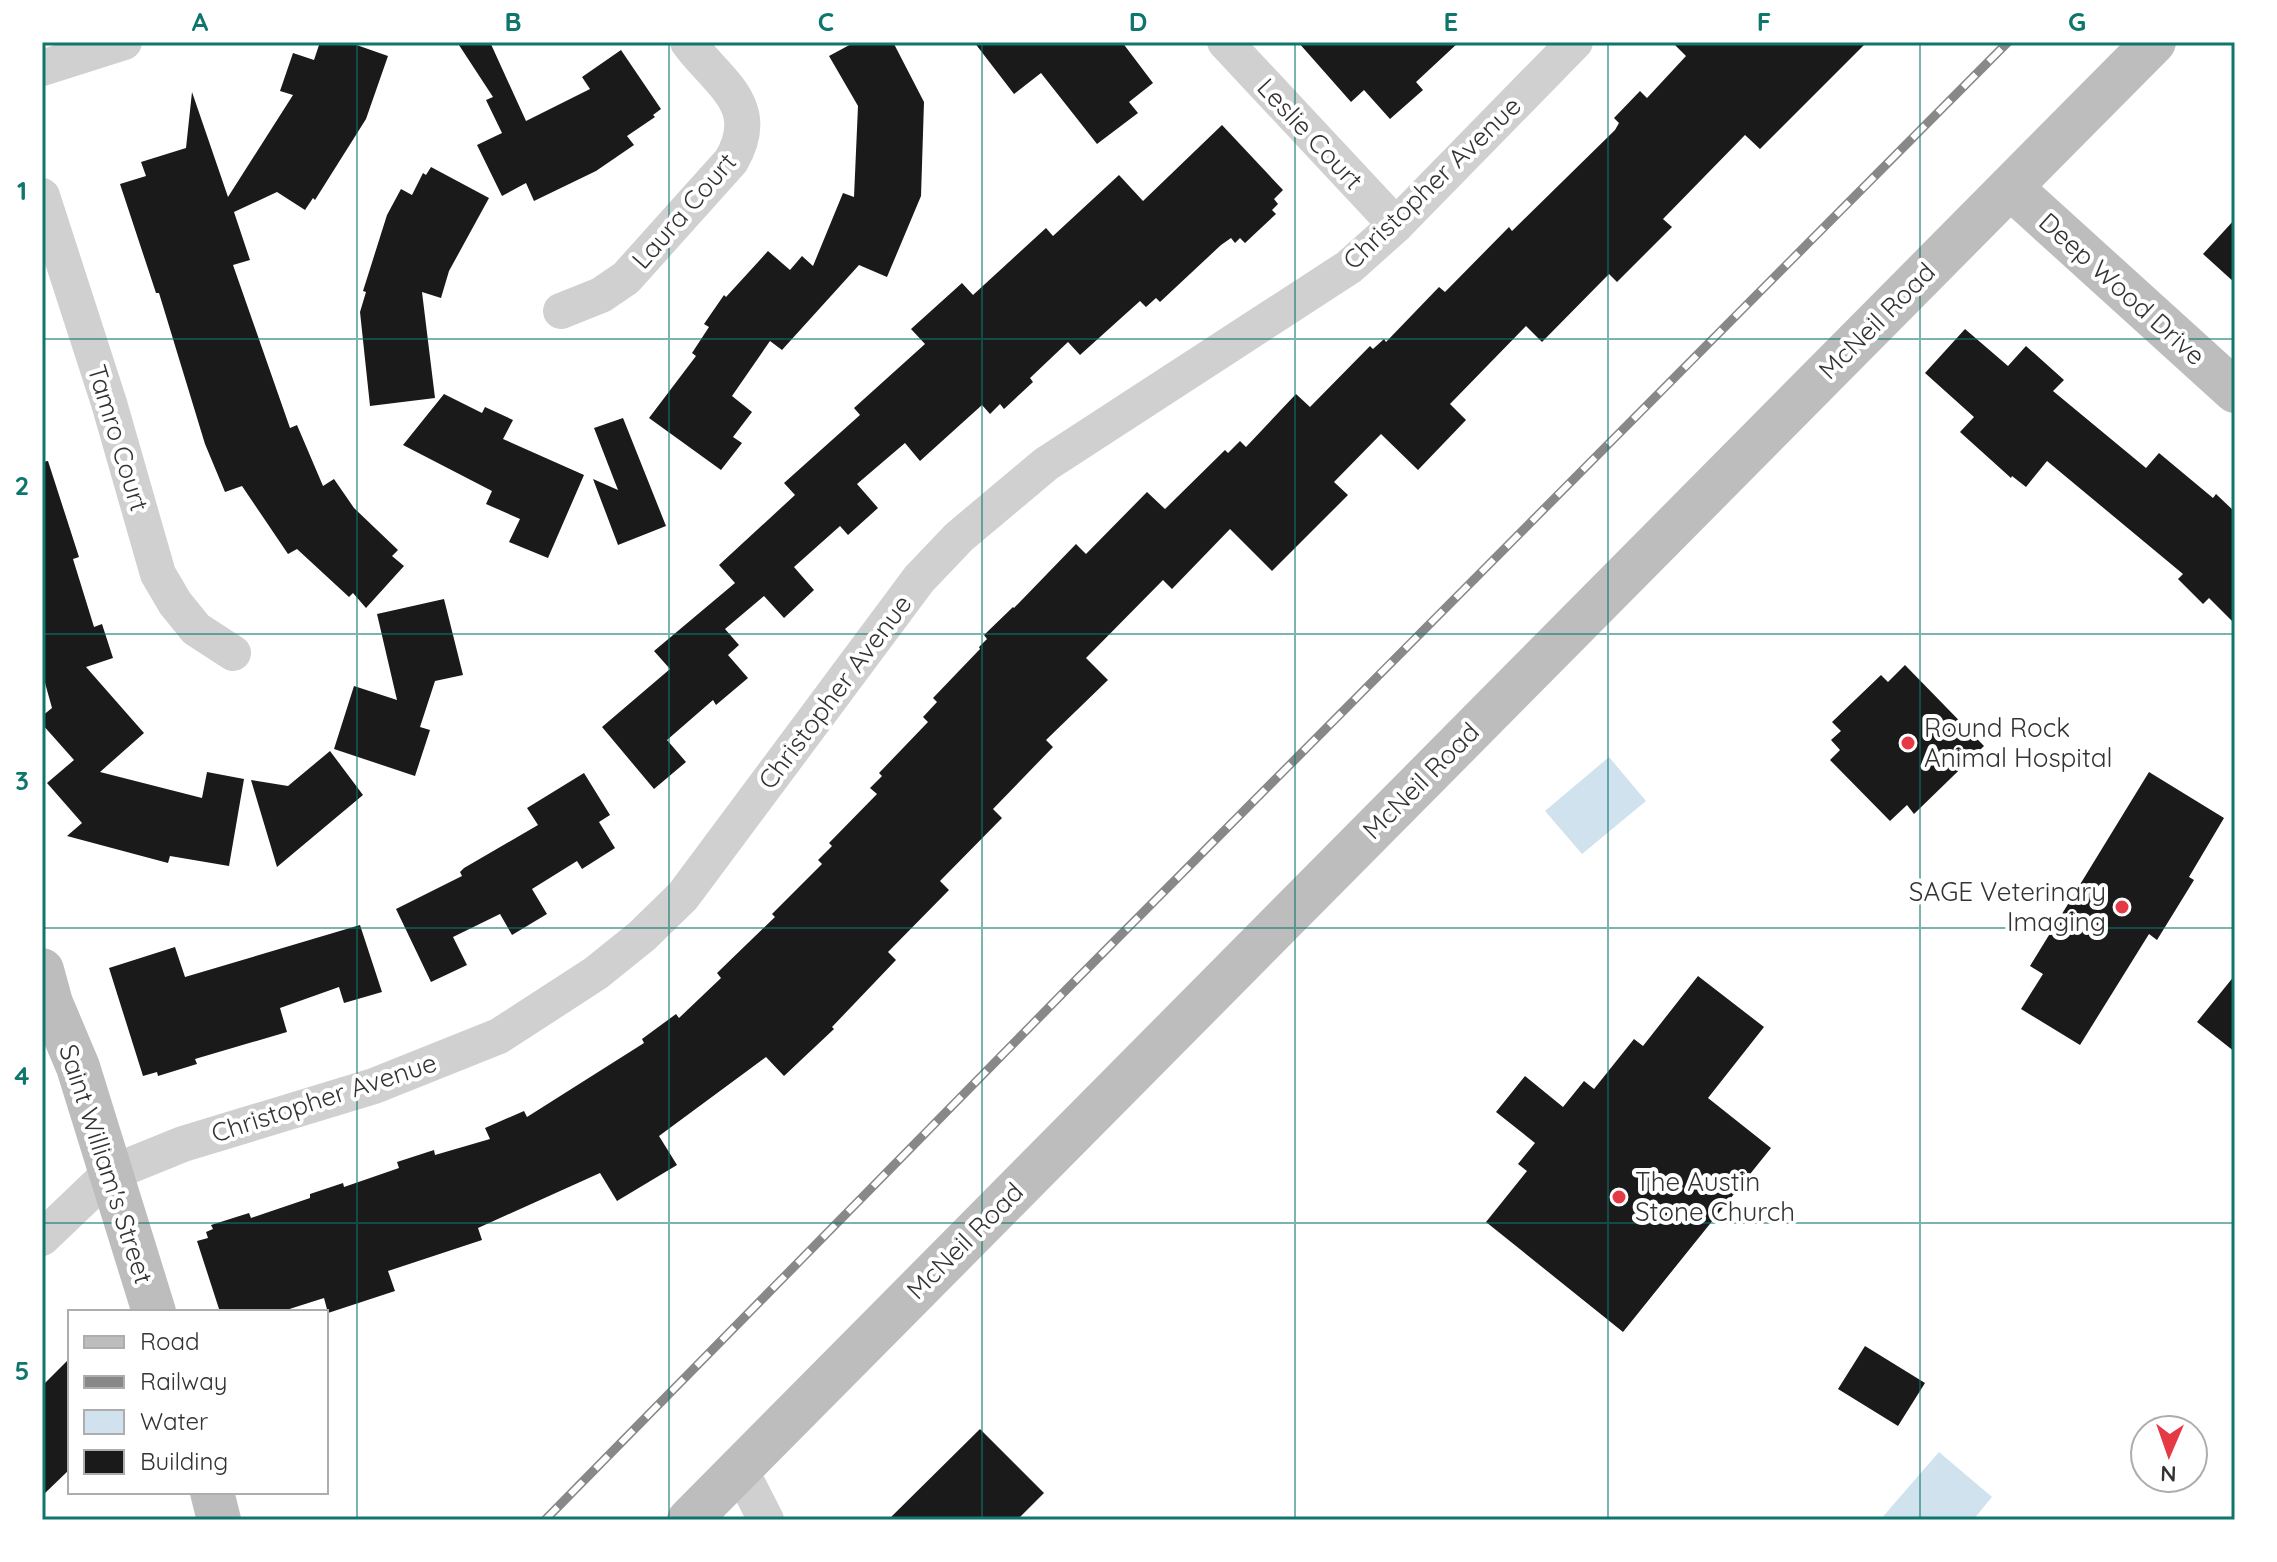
<svg xmlns="http://www.w3.org/2000/svg" width="2277" height="1562" viewBox="0 0 2277 1562" font-family="Quicksand,sans-serif">
  <style>
    .water { fill: #cfe2ee }
    .building { fill: #1a1a1a }
    .lines { fill: none; stroke-linecap: round; stroke-linejoin: round }
    .street { stroke: #d0d0d0; stroke-width: 36 }
    .secondary { stroke: #bdbdbd; stroke-width: 44 }
    .rail-casing { stroke: #888; stroke-width: 9 }
    .rail { stroke: #fff; stroke-width: 6; stroke-dasharray: 18; stroke-linecap: butt }
    .grid { fill: none; stroke: #0f766e; stroke-width: 2; stroke-opacity: 0.55 }
    .poi-dot { fill: #e63946; stroke: #fff; stroke-width: 3 }
    .labels { text-anchor: middle; stroke-width: 8; stroke-linejoin: round; paint-order: stroke }
    .street-label { font-size: 26px; fill: #333; stroke: #fff }
    .poi-label { font-size: 26px; fill: #333; stroke: #fff; text-anchor: start }
    .neatline { fill: none; stroke: #0f766e; stroke-width: 3 }
    .grid-label { font-size: 26px; text-anchor: middle; font-weight: bold; fill: #0f766e }
  </style>
  <rect width="100%" height="100%" fill="#fff"/>
  <path class="water" d="M1609,757L1646,801L1582,854L1545,811Z
    M1939,1452L1992,1497L1973,1520H1880Z"/>
  <path class="building" d="M320,42H348L388,56L366,119L315,200L313,198L305,210L277,192L234,212L250,260L233,265L290,428L297,425L323,486L334,479L354,508L398,550L392,556L404,566L366,608L353,593L349,597L297,549L288,554L242,486L225,492L205,444L159,293H156L120,184L146,176L141,162L186,148L192,92L228,197L293,95L280,91L293,53L314,60Z
    M457,42H490L526,121L590,89L582,77L621,50L661,109L653,115L655,117L627,136L634,145L596,171L534,201L526,183L502,196L477,145L502,133L486,100L493,97Z
    M855,42H893L924,102L921,196L887,277L859,265L782,350L770,341L732,396L752,412L733,437L742,443L721,470L649,418L696,356L692,353L709,327L704,324L724,295L726,297L768,251L790,270L802,256L813,266L843,193L854,197L858,106L829,56Z
    M974,42H1122L1153,83L1129,102L1138,113L1097,144L1041,73L1014,94Z
    M1298,42H1459L1416,82L1423,90L1390,119L1364,90L1351,102Z
    M1672,42H1867L1760,149L1745,135L1663,219L1672,227L1617,282L1609,274L1542,342L1526,326L1450,404L1466,420L1418,470L1381,434L1334,482L1348,495L1272,571L1230,529L1172,589L1163,580L1086,658L1108,680L1046,740L1053,747L993,809L1002,818L940,881L949,890L888,952L896,960L832,1027L834,1029L784,1076L766,1057L659,1136L677,1165L617,1201L600,1173L478,1228L482,1240L388,1271L395,1291L328,1313L324,1298L280,1312H220L197,1241L208,1238L206,1232L213,1229L211,1225L249,1213L251,1218L310,1198V1194L343,1183L344,1187L399,1168L397,1162L434,1150L435,1155L490,1139L485,1128L524,1111L527,1117L644,1043L642,1039L676,1014L679,1018L721,978L717,973L775,917L772,914L822,864L818,860L832,846L829,843L877,794L870,788L882,776L879,773L928,722L923,717L937,702L933,698L980,649L979,647L987,639L984,635L1013,607L1014,608L1076,544L1086,554L1147,492L1165,509L1225,450L1228,453L1240,441L1246,447L1296,394L1310,407L1370,346L1373,349L1384,339L1386,342L1439,287L1445,292L1509,227L1512,231L1615,130L1619,123L1614,118L1640,91L1647,98L1686,56Z
    M1222,125L1283,190L1274,199L1278,204L1272,210L1276,214L1245,243L1240,238L1235,243L1231,238L1221,245L1160,302L1156,298L1146,307L1140,301L1080,355L1068,342L1030,378L1033,382L1004,409L1000,404L990,414L982,405L920,461L905,443L857,484L878,508L848,535L840,526L794,567L814,590L784,618L764,596L725,629L739,645L728,655L748,678L716,705L713,700L667,740L686,762L654,789L602,727L670,669L654,651L735,583L719,565L795,495L784,483L860,415L854,408L925,344L911,329L962,283L973,295L1046,228L1053,236L1119,175L1143,201Z
    M431,167L489,198L449,271L441,298L422,292L435,398L370,406L360,312L366,292L363,291L387,215L401,189L412,195L423,173L426,175Z
    M2235,219V283L2203,254Z
    M1965,329L2008,366L2026,346L2064,380L2053,391L2146,468L2159,453L2213,498L2216,494L2235,512V624L2209,598L2203,604L2178,579L2183,574L2047,461L2026,487L2012,476L2011,478L1960,432L1974,417L1925,373Z
    M444,394L482,413L485,407L513,420L503,439L584,475L548,558L509,542L520,519L486,504L492,491L403,445Z
    M623,418L666,526L618,545L593,479L618,490L594,428Z
    M48,461L79,557L73,559L94,627L102,624L113,658L86,667L144,733L100,772L202,798L207,772L244,779L229,866L170,856L168,863L67,836L82,823L47,783L74,760L42,724V716L52,708L42,672V462Z
    M444,599L463,675L435,681L420,727L430,730L415,776L334,749L354,686L397,700L377,614Z
    M1905,665L1984,746L1914,814L1907,805L1890,821L1830,760L1840,750L1831,740L1841,731L1832,722L1881,675L1888,682Z
    M330,751L363,795L277,867L251,780L288,786Z
    M2149,772L2224,818L2189,877L2194,880L2157,940L2149,934L2080,1045L2021,1009L2043,974L2030,966Z
    M584,773L610,815L599,822L615,848L582,869L577,861L532,889L547,914L512,935L500,914L453,937L467,965L431,982L396,909L462,876L460,872L464,868L538,825L527,808Z
    M360,925L382,992L344,1003L339,987L280,1008L287,1032L195,1059L197,1064L158,1076L157,1072L143,1076L109,968L175,947L185,977Z
    M2235,975V1052L2197,1022Z
    M1698,976L1764,1027L1708,1098L1771,1148L1623,1332L1486,1222L1527,1171L1518,1164L1535,1143L1496,1112L1525,1076L1563,1107L1584,1081L1594,1089L1634,1039L1643,1046Z
    M1865,1346L1925,1383L1898,1426L1838,1389Z
    M70,1358V1469L42,1496V1386Z
    M980,1429L1044,1493L1017,1520H888Z"/>
  <g class="lines">
    <path class="street" d="M1225,42L1396,225
      M42,68L124,42
      M42,196L109,403L158,574L175,603L196,629L233,653
      M561,311L601,295L626,278L731,161C764,105 718,83 688,42
      M42,1238L109,1174L183,1144L374,1086L499,1036L596,973L642,936L683,896L919,579L959,537L1046,464L1349,267L1396,225L1575,42
      M740,1469L766,1520"/>
    <path class="secondary" d="M2010,187L2235,391
      M42,970L51,1003L78,1067L154,1312
      M212,1492L219,1520
      M689,1520L2154,42"/>
    <defs>
      <path id="rail" d="M545,1520L1068,988L2008,42"/>
    </defs>
    <use href="#rail" class="rail-casing"/>
    <use href="#rail" class="rail"/>
  </g>
  <path class="grid" d="M357,42V1520M669,42V1520M982,42V1520M1295,42V1520M1608,42V1520M1920,42V1520M42,339H2235M42,634H2235M42,928H2235M42,1223H2235"/>
  <g class="poi-dot">
    <circle cx="1908" cy="743" r="8"/>
    <circle cx="2122" cy="907" r="8"/>
    <circle cx="1619" cy="1197" r="8"/>
  </g>
  <g class="labels">
    <g class="street-label">
      <text transform="translate(1310 134) rotate(47)" y="9">Leslie Court</text>
      <text transform="translate(1432 183) rotate(-44)" y="9">Christopher Avenue</text>
      <text transform="translate(684 211) rotate(-49)" y="9">Laura Court</text>
      <text transform="translate(2122 289) rotate(42)" y="9">Deep Wood Drive</text>
      <text transform="translate(1877 321) rotate(-45)" y="9">McNeil Road</text>
      <text transform="translate(118 438) rotate(73)" y="9">Tamro Court</text>
      <text transform="translate(835 692) rotate(-53)" y="9">Christopher Avenue</text>
      <text transform="translate(1421 781) rotate(-45)" y="9">McNeil Road</text>
      <text transform="translate(324 1098) rotate(-18)" y="9">Christopher Avenue</text>
      <text transform="translate(106 1164) rotate(72)" y="9">Saint William's Street</text>
      <text transform="translate(965 1241) rotate(-45)" y="9">McNeil Road</text>
    </g>
    <g class="poi-label">
      <text x="1924" y="737">Round Rock<tspan x="1924" dy="30">Animal Hospital</tspan></text>
      <text x="2106" y="901" text-anchor="end">SAGE Veterinary<tspan x="2106" dy="30">Imaging</tspan></text>
      <text x="1635" y="1191">The Austin<tspan x="1635" dy="30">Stone Church</tspan></text>
    </g>
  </g>
  <rect width="2277" height="1562" fill="none" stroke="#ffffff" stroke-width="88"/>
  <rect x="68" y="1310" width="260" height="184" fill="#ffffff" stroke="#adadad" stroke-width="2"/>
  <rect x="84" y="1336" width="40" height="12" fill="#bdbdbd" stroke="#adadad" stroke-width="2"/>
  <text x="140" y="1350" font-size="24" fill="#333333">Road</text>
  <rect x="84" y="1376" width="40" height="12" fill="#888888" stroke="#adadad" stroke-width="2"/>
  <text x="140" y="1390" font-size="24" fill="#333333">Railway</text>
  <rect x="84" y="1410" width="40" height="24" fill="#cfe2ee" stroke="#adadad" stroke-width="2"/>
  <text x="140" y="1430" font-size="24" fill="#333333">Water</text>
  <rect x="84" y="1450" width="40" height="24" fill="#1a1a1a" stroke="#adadad" stroke-width="2"/>
  <text x="140" y="1470" font-size="24" fill="#333333">Building</text>
  <g transform="translate(2169 1454) rotate(182)"><circle r="38" fill="#ffffff" stroke="#adadad" stroke-width="2"/>
  <path d="M0-6L14 30L0 20L-14 30Z" fill="#e63946"/>
  <text y="-12" font-size="22" font-weight="bold" text-anchor="middle" fill="#333333">N</text>
  </g>
  <rect x="44" y="44" width="2189" height="1474" class="neatline"/>
  <g class="grid-label">
    <text x="200" y="31">A</text>
    <text x="513" y="31">B</text>
    <text x="826" y="31">C</text>
    <text x="1138" y="31">D</text>
    <text x="1451" y="31">E</text>
    <text x="1764" y="31">F</text>
    <text x="2077" y="31">G</text>
    <text x="22" y="200">1</text>
    <text x="22" y="495">2</text>
    <text x="22" y="790">3</text>
    <text x="22" y="1085">4</text>
    <text x="22" y="1380">5</text>
  </g>
</svg>
